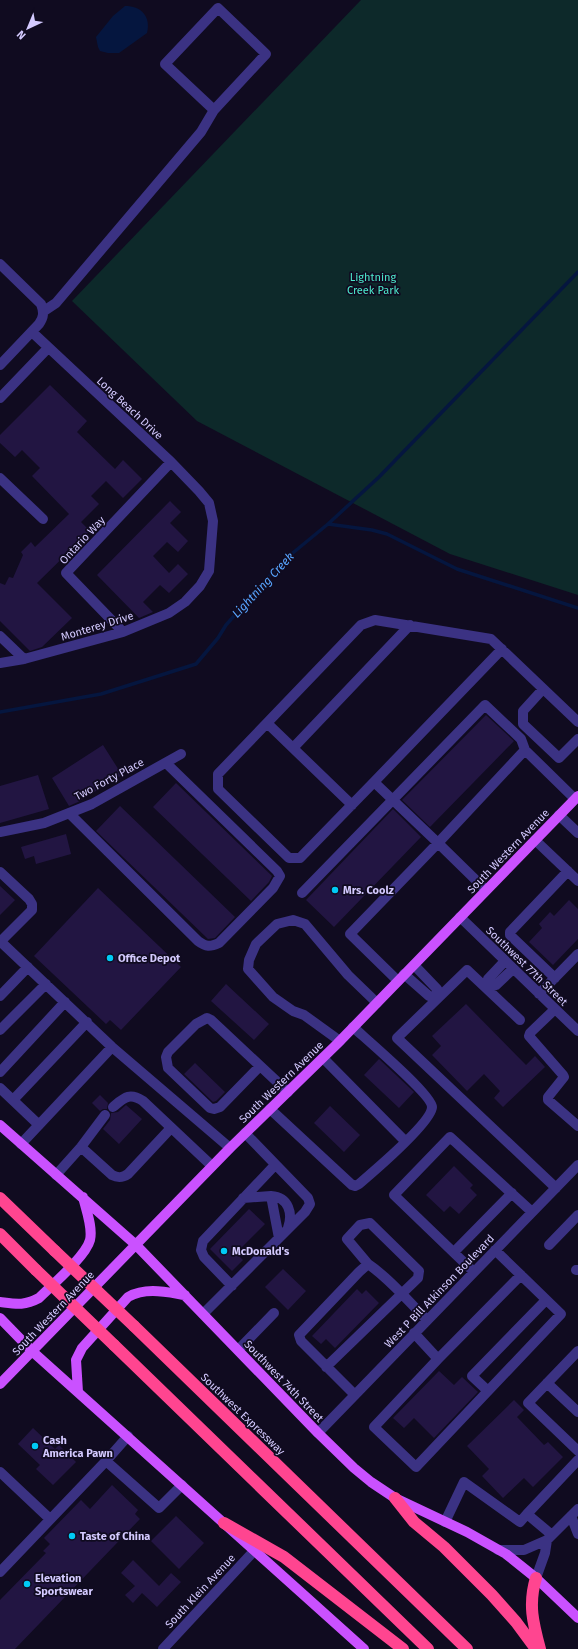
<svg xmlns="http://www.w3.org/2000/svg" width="578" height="1649" viewBox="0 0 578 1649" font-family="'Fira Sans',sans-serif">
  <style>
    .green { fill: #0d292a }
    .water { fill: #05163f }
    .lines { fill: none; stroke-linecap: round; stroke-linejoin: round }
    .stream { stroke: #05163f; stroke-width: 3.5 }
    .building { fill: #221542 }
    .minor { stroke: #3b3283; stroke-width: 10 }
    .major { stroke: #ca51ff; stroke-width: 10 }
    .highway { stroke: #ff4590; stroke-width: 12 }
    .highway-bridge { stroke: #ff4590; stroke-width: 12 }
    .poi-dot { fill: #00caf5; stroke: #100b20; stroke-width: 1.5 }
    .labels { text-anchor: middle; stroke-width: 3.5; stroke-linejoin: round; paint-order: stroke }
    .park-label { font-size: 11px; fill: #4de8cc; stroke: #100b20 }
    .street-label { font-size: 11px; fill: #d4caff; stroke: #100b20 }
    .poi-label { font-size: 11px; font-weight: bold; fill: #d4caff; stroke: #100b20; text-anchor: start }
    .water-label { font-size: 12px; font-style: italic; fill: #58a5ff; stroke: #100b20 }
  </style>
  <rect width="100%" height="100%" fill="#100b20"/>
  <path class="green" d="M361,0H578V595L450,554L197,421L72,301Z"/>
  <path class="water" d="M125,6C141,6 151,16 147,33L119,53H108L100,51L98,47L96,37L113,16Z"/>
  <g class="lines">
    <path class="stream" d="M328,524L372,530L387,534L457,569L578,608
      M0,712L101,694L196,664L218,638L226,625L283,561L328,524L379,477L578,272"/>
  </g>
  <path class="building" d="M50,385L87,421L77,432L115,469L123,460L142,479L123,498L106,481L91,496L99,504L81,522L90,531L37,583L72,618L42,647L30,651L0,621V583L5,585L9,577L13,578L23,555L21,552L31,542L35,547L69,514L32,476L40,468L22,450L15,457L0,443V435Z
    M170,501L181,512L170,523L188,541L178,552L167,542L153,556L169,573L178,564L188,574L169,593L160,585L143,602L153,612L139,618L97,575Z
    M486,715L514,741L430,827L402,800Z
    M103,745L122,775L78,802L69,806L52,778Z
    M38,775L49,809L0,823V786Z
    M176,783L272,876L269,882L251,901L153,807Z
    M120,806L235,917L215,938L208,939L96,831Z
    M393,809L421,837L334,927L306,900Z
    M66,834L71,854L36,864L34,856L25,859L21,847Z
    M0,886L15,900L0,915Z
    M98,888L181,967L121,1030L110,1020L106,1024L34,956Z
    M569,900L578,909V939L553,965L529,942L542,928L539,924L550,912L554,916Z
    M226,984L269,1024L254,1040L211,1001Z
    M466,1004L526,1065L535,1056L545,1067L503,1107L494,1098L500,1091L484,1074L467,1091L432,1055L441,1046L432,1036Z
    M379,1059L414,1092L399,1108L364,1075Z
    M195,1063L225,1092L216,1101L213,1102L184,1074Z
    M100,1095L108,1103L107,1109H103L100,1111L92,1103Z
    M126,1105L142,1119L119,1144L103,1129L110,1120L111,1113L118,1112Z
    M330,1106L360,1135L344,1152L314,1123Z
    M454,1166L473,1185L470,1188L477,1195L459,1214L450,1206L444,1212L426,1195Z
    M249,1209L265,1224L236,1253L243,1260L232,1271L210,1249Z
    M283,1269L306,1291L288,1310L265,1287Z
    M357,1289L362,1294L366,1290L379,1303L335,1348L326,1339L321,1344L312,1336Z
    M439,1371L454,1385L462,1377L478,1392L434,1438L414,1418L404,1428L393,1418Z
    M514,1400L524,1410L517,1417L544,1445L548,1442L563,1457L533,1487L524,1478L503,1498L482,1476L489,1469L467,1446Z
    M33,1428L55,1449L59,1445L76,1462L53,1485L36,1469L40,1465L18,1444Z
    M112,1485L138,1510L135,1514L140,1519L15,1649H0V1600L46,1553L43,1551L50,1544L44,1538L81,1500L90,1509Z
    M176,1516L204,1543L179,1569L151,1541Z
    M133,1560L159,1586L171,1573L181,1582L157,1607L142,1593L133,1603L125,1595L135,1586L121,1573Z"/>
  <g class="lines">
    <path class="minor" d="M0,264L41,304C44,312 44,317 39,324L0,365
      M44,311L56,303L201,132L214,110L266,54L218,8L165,64L214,110
      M0,398L48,348
      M0,478L43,519
      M123,632L66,573L171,462
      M0,636L24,659
      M0,663L24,659L123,632L169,613L185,602L200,586L209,571L213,521L209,503L199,491L171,462L32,332
      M543,689L523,711V724L559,758L578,739
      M267,723L352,805
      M293,748L410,625
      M374,782L502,649
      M69,813L198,941C206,947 210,947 219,943L273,888L280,876L277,871L166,763
      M559,815L578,833
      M0,832L44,823L92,804L181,754
      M535,840L578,881
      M0,872L29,899L32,904V910L0,942
      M486,890L438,843L525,750L575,799
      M302,893L485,705L521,739L525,750
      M460,917L578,1031
      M1,942L112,1047L230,1148
      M505,961L488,979L486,988L496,985L513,969
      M404,974L429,996L437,997V989L414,965
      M555,978L510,935V932L568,871
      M398,981L350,934L438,843L374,782L300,858H289L218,789V774L361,625L375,620L491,639L578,722
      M539,994L578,954
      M0,996L28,967
      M555,1009L530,1033L529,1036L563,1075L564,1077L548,1097V1100L578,1126
      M520,1020L467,970L397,1038L556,1188
      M0,1030L46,984
      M340,1041L304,1015L293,1011L273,997L248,969L249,960L256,944L277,924L293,920L305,924L348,975L377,1003
      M323,1058L405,1141
      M260,1066L220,1107L214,1109L210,1108L168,1068L166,1057L168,1052L196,1024L207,1018L211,1020L288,1092
      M0,1072L65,1002
      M0,1088L39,1125
      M13,1100L87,1022
      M113,1107C124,1098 129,1092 143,1101L212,1166
      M270,1109L352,1185L355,1186L359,1184C373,1172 432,1122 432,1107C432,1095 366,1039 353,1027
      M21,1144L112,1047
      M81,1147L112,1175C118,1178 122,1178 128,1174L171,1128
      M56,1175L81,1147L105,1115
      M271,1196C289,1197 293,1214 288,1228
      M243,1198L271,1196L279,1238
      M549,1245L578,1215
      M454,1252L512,1193
      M576,1270H578
      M474,1272L394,1195L450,1137L532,1212
      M232,1286L204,1257L201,1250L203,1241L275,1165
      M203,1314L305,1212L310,1204L308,1198L245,1133
      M414,1333L438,1359L374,1427L416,1467L561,1314L495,1250
      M238,1350L274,1313
      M578,1351L528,1403L578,1451
      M438,1359L521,1275
      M326,1367L418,1278L419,1271L370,1223L360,1225L347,1239L368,1264
      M547,1383L578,1412
      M488,1391L472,1376L546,1300
      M355,1395L301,1341L299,1335L359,1272L368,1264C390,1279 408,1301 427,1320
      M318,1433L578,1165
      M128,1436L106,1461L159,1508L182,1485
      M0,1472L50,1519
      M571,1516L578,1534
      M445,1522L464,1482L520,1522L527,1514
      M552,1535L527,1514L578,1460
      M498,1550H524L547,1540L578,1509
      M0,1572L106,1461
      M536,1578L545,1553L547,1540
      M163,1649L255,1550"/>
    <path class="major" d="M0,1125L136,1245L318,1433L354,1468L371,1482L395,1498L467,1532L506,1554L536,1578L578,1618
      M0,1302C16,1304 24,1306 39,1298C52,1285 86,1256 90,1240C93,1227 86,1210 83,1197
      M0,1318L33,1352L364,1649
      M0,1384L230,1148L337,1044L578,796
      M78,1392L76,1360L82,1348L128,1297C146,1287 166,1292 185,1295"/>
    <path class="highway" d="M0,1198L55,1251
      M0,1234L36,1270
      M134,1326L467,1649
      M114,1345L428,1649
      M395,1498L414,1522L444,1547L492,1595L516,1622L536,1649
      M224,1523L284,1557L403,1649
      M536,1578C528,1604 533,1623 540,1649"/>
    <path class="highway-bridge" d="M55,1251L134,1326
      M36,1270L114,1345"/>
  </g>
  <g class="poi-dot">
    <circle cx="335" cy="890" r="4"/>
    <circle cx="110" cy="958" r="4"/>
    <circle cx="224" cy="1251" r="4"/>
    <circle cx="35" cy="1446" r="4"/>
    <circle cx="72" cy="1536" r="4"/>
    <circle cx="27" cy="1584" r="4"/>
  </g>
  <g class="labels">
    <g class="park-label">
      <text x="373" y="281">Lightning<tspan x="373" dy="13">Creek Park</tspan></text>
    </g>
    <g class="street-label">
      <text transform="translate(130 408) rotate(43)" y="4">Long Beach Drive</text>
      <text transform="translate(82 540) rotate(-47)" y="4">Ontario Way</text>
      <text transform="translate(97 626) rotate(-17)" y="4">Monterey Drive</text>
      <text transform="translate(109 779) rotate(-28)" y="4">Two Forty Place</text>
      <text transform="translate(508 851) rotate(-46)" y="4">South Western Avenue</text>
      <text transform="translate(527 966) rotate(44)" y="4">Southwest 77th Street</text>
      <text transform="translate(281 1082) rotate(-44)" y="4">South Western Avenue</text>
      <text transform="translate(439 1291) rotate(-46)" y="4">West P Bill Atkinson Boulevard</text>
      <text transform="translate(53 1313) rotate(-46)" y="4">South Western Avenue</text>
      <text transform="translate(284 1381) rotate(46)" y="4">Southwest 74th Street</text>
      <text transform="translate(243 1414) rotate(44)" y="4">Southwest Expressway</text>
      <text transform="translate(200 1591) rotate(-47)" y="4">South Klein Avenue</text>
    </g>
    <g class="poi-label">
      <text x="343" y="894">Mrs. Coolz</text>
      <text x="118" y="962">Office Depot</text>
      <text x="232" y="1255">McDonald's</text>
      <text x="43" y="1444">Cash<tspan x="43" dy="13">America Pawn</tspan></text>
      <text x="80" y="1540">Taste of China</text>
      <text x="35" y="1582">Elevation<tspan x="35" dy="13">Sportswear</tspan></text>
    </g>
    <g class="water-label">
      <text transform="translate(263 585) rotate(-47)" y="4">Lightning Creek</text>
    </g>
  </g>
  <g transform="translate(28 28) rotate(224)" stroke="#100b20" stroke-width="3" paint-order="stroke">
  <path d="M0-3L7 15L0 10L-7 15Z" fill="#d4caff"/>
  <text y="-6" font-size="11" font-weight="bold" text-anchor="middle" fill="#d4caff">N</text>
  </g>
</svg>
